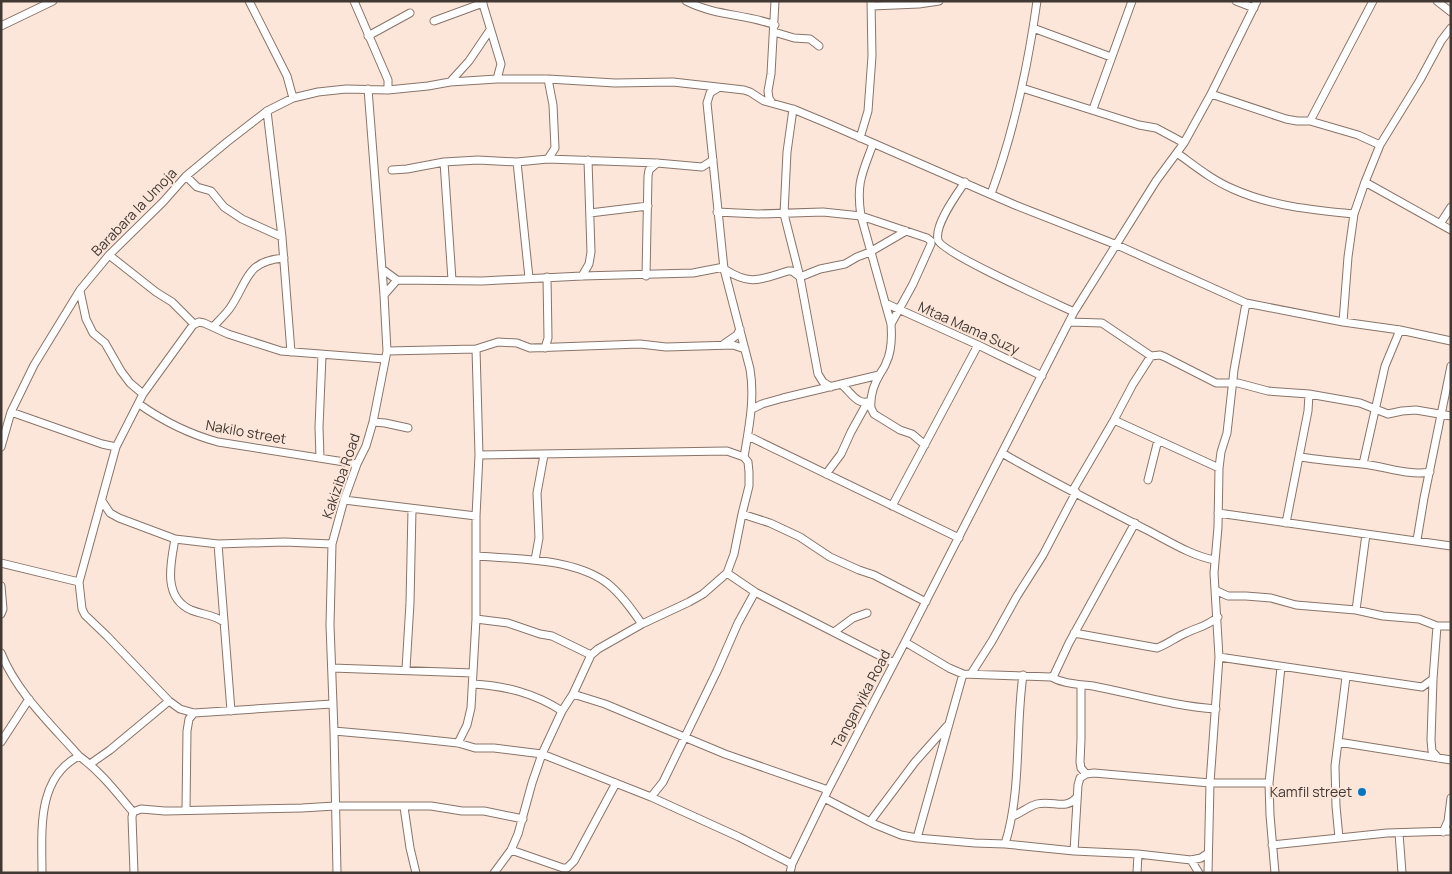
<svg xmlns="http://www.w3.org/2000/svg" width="1452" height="874" viewBox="0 0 1452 874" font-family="Manrope,sans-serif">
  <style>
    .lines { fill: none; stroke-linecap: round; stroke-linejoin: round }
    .street-casing { stroke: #88746a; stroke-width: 9 }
    .street { stroke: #fff; stroke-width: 7 }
    .poi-dot { fill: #0776c1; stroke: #fce6d9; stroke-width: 2 }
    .labels { text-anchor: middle; stroke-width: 4; stroke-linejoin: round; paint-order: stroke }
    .street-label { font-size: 14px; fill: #413833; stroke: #fce6d9 }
    .poi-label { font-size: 14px; fill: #413833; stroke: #fce6d9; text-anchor: end }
  </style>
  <rect width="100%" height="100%" fill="#fce6d9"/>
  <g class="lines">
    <defs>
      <path id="street" d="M249,1L287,76L293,98
        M354,1L388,80V90
        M482,1L501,64L497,79
        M686,1C715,16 746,14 775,25
        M1236,1L1254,8
        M1437,1L1451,12
        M872,6L919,4L939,1
        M434,21L483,3
        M1,26L53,1
        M1033,28L1111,57
        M774,32L794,38L810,39L819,46
        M368,36L410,13
        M548,79L553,105L555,148L548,159
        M450,82L469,61L490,30
        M718,88L710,93L707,103L724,269L750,369C755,399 749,427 744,457
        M1022,88L1139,125L1156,128L1184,143
        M1211,94L1286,119L1297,121H1310L1373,1
        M772,103L769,98L768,91L771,74L775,1
        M793,109L787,152L784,214L800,277L818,374L823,382L831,387
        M1093,109L1132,1
        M267,111L282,237L291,352
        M1310,121L1358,135L1380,145
        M860,138L868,111L872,56L871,1
        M873,144C862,174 856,183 861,216L891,324C892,337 892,351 886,363C885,367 882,370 880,374C874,384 870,397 871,408L874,414L900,430L912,434L925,445
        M1177,153C1195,166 1212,180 1233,189C1271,206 1312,210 1354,214
        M444,162L452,280
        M517,162L529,278
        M392,170L407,169L444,162L478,160L517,162L548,159L657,163L702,167L713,160
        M186,176L197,187L211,191L224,207L242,219L282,237
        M965,182C957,194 934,225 938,240C942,253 1055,303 1074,312
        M1365,182L1451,230
        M991,194C1014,131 1028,67 1037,1
        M717,212L758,214L823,212L861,216L927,238L931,241V244L913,284L891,324
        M590,213L648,206
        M1440,224L1451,207
        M109,255L156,292L172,302L194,324
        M382,269L397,280L482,281L582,276L693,273L724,267
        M724,269C751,286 759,280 788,271H792L800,277L820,269L845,264L857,257L870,252L906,231
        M582,276L589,264L591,252L588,160
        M646,276L648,176L649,170L657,163
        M80,291L86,319L93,333L105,343L121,371L130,383L143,394
        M384,295L397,280
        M885,303L978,345L1042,376
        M1069,322L1102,323L1151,356
        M1343,322L1348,257L1354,214L1365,182L1380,145L1420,80L1441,41L1451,28
        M214,326C219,320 225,315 230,308C248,282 245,261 284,258
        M724,344L737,335L740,329
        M545,348L548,338L547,277
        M387,351L476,349L498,342L517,343L530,348L640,344L666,347L733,345L745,349
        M842,385C850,391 858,407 870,401
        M139,404C163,421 189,434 218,442L357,464
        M752,409L762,404L783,398L879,375
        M11,412L102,444L116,447
        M1114,420L1219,468
        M373,422L385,423L408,428
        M748,436L959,538
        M1,447L11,412L34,365L80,290L109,255L163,202L186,176L227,142L267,111L293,98L318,92L346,89L388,90L428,86L450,82L497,79H548L615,83L673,82L744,90L750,92L764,101L793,109L829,124L1015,205L1117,245L1246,303L1343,322L1400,330L1451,341
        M1002,453C1048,480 1097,504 1145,529C1167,540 1191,556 1215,560
        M479,455L727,451L744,457L748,462L749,472V486L742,514L734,554L727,573L703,594L689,602L642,624L598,649L591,655L573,694L562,711L542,754L532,783L518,834L511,850L494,873
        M1300,457C1321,460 1341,462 1362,464C1385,466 1407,476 1430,472
        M320,458L319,427L322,355
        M1363,464L1385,366L1400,330
        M826,474L841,454L851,432L867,403
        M1148,480L1158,440
        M1073,490L1114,420L1133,384L1151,356L1160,355L1165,357L1216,383H1238L1268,391L1309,394L1360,403L1388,414L1402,411L1416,410L1451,416
        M344,500L476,516
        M102,501L110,513L119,518L175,539L218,544L284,542L332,544
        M892,506L978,345
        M1218,513L1451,546
        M742,514L770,523L800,537L830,557L859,570L874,575L926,602
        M1286,523L1308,411L1309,394
        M175,539C171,562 162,597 191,610C203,615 212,614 224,622
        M1417,540L1424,498L1451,366
        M218,544L231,711
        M476,556C517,559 573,558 607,583C621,594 632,610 642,624
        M535,560L539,538L537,493L544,455
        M1,563L79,582
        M727,573L755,592L894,663
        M1,586L3,609L1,614
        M1217,591L1228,596H1246L1271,598L1296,605L1356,610L1383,616L1419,619L1437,626H1451
        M1356,610L1366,534
        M476,619L508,623L540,634L552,636L591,655
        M1437,626L1433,679L1431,740L1432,751L1438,758
        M834,632L853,618L867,613
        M1074,633L1157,648C1168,644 1176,637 1186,633C1200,626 1204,628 1218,617
        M905,642L949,668L963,674L1051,677L1054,675L1069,643L1135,523
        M1,653C17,693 51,724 79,756C100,771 116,792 133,812
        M1219,657L1422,687L1433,679
        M332,668L473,673
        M406,669L410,603L412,509
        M971,674L992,641L1017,596L1043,555L1076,492
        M1051,677C1064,684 1078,684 1093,686C1134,694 1174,706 1216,709
        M473,684C506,686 534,693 562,711
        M1081,685V739L1080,762L1081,768L1086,774
        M573,694L605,704L725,754L828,790
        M332,704L194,713L180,709L169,701L107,636L85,615L82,609L79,582L116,447L143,394L193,325L199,322L204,323L228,334L281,351L385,359
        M334,731L402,737L458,743L475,748H494L542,754L651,797L739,837L792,864
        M1,742L29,699
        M1338,742L1451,760
        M458,743L467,725L471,708L476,619V516L479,455L476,349
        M90,764L110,750L169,701
        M651,797L663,782L717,671L738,623L755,592
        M824,798L874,824L901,835L917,838L975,843L1005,844L1074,851L1138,854L1191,860L1201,858L1208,853
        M404,807L410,848L416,873
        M186,810L187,731L189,719L194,713
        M1013,816C1021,813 1029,806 1037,804C1054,800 1065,811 1077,797
        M870,822L915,762L947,726
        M1443,832L1448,821L1451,798
        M1399,833L1402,873
        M917,838L963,674
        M1339,838L1336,806L1335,766L1346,677
        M1005,844C1022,790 1015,731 1023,675
        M1272,845L1387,833L1451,831
        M511,850L563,868H567L574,861L616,783
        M1074,851L1078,785L1080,778L1086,774L1094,773L1210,783H1269
        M1191,860L1199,873
        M42,873C42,832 36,778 79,756
        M134,873L132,817L133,812L141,809L165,811L302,808L335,806H431L462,811H484L523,819
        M337,873L334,731L330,625L332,544L344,500L357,464L366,446L373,422L387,351L384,295L368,89
        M790,873L792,864L828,790L905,642L1074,312L1156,181L1184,143L1211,94L1257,1
        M1137,873L1138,854
        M1208,873L1210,783L1219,657L1214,573L1218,527L1219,468L1221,452L1227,433L1234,370L1246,303
        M1275,873L1270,815L1269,783L1281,667"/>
    </defs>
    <use href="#street" class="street-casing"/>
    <use href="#street" class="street"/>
  </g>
  <circle class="poi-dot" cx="1362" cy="792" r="5"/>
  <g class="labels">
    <g class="street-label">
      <text transform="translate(134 212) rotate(-46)" y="5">Barabara la Umoja</text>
      <text transform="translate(969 328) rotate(24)" y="5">Mtaa Mama Suzy</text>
      <text transform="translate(246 432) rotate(10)" y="5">Nakilo street</text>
      <text transform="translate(341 476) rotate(-71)" y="5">Kakiziba Road</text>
      <text transform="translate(861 699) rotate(-62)" y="5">Tanganyika Road</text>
    </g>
    <g class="poi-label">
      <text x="1352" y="797">Kamfil street</text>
    </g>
  </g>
  <rect width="1452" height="874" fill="none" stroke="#413833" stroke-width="5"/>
</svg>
